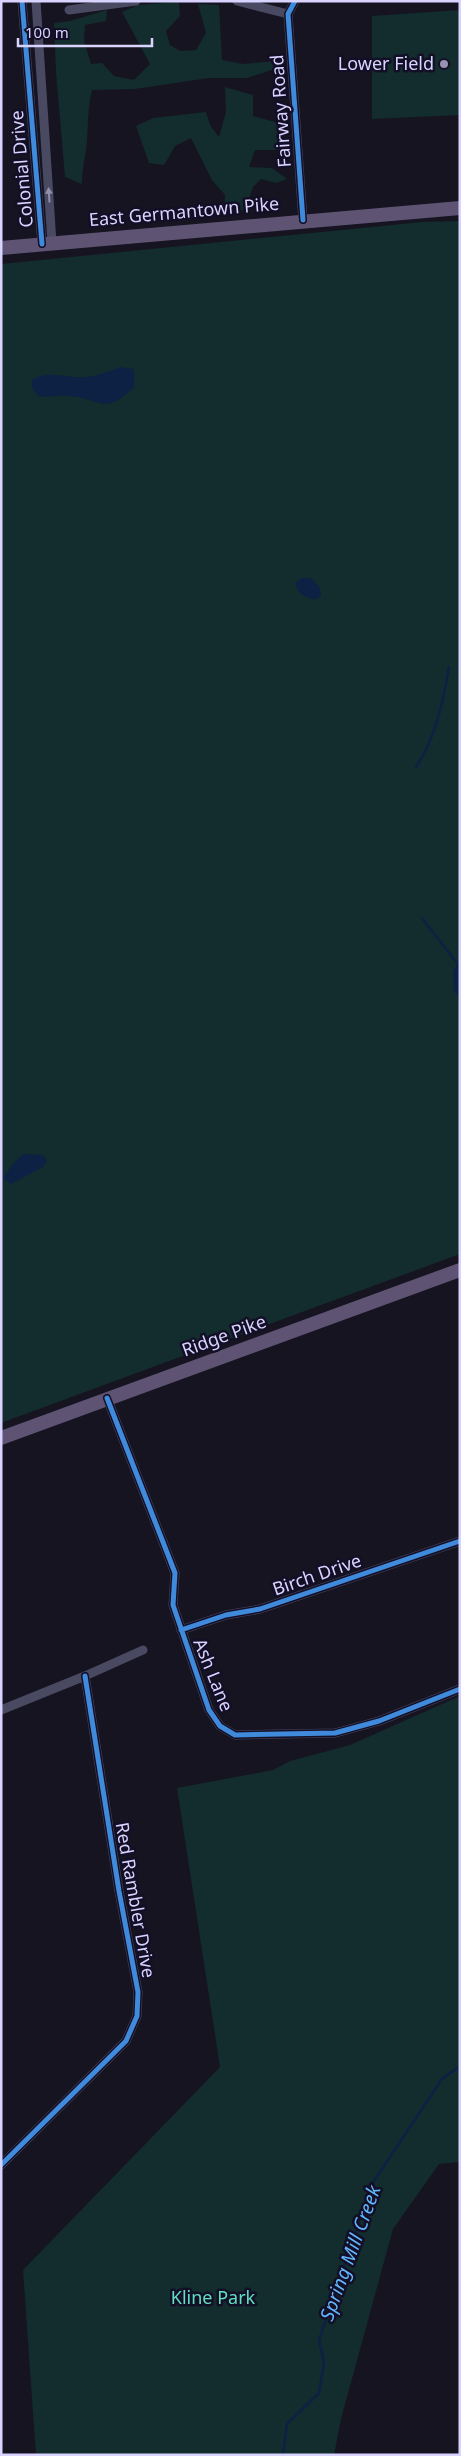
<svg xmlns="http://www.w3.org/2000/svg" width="461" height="2456" viewBox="0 0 461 2456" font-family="'Noto Sans',sans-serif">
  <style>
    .green { fill: #132c2d }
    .water { fill: #0d2144 }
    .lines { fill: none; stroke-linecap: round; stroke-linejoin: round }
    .stream { stroke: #0d2144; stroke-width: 2.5 }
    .minor { stroke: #4a4962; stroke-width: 9 }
    .primary { stroke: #5e5373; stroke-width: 14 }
    .cycleway-casing { stroke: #130f26; stroke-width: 8 }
    .cycleway { stroke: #408adc; stroke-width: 5 }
    .oneway { fill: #928eb0 }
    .poi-dot { fill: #9591b1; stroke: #130f26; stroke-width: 2 }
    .labels { text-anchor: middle; stroke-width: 5; stroke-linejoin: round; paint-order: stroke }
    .poi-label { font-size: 18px; fill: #d9d4ff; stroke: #130f26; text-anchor: end }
    .street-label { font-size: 18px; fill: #d9d4ff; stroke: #130f26 }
    .park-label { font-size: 18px; fill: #5fe0c0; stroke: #130f26 }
    .water-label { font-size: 19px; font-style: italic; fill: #62b6ff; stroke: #130f26 }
  </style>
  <rect width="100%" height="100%" fill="#161421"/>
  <path class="green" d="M179,2L180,16L166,31L170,45L180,51L196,50L206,33L198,4L219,5L222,60L243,64L277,61L278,68L247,78H209L135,89L92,90C88,107 88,123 87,140C86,155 82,168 82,184L65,177L56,72L54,23L70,21L107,10L106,21L85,25L84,41L91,64L102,63L114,76L134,80L150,64L122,12L138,5Z
    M460,10V115L372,119V16Z
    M225,87L253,95V116L286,125L284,150H255L249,167L272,168L287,179L276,183L261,179L253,187L246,209L224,215L225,195L212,180L191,138L175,146L164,165L149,163L136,126L153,118L206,112L210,125L219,137L226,112Z
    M460,221V1254L1,1423V264L422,222Z
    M460,1696V2162L439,2164L393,2229L341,2419L334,2455H36L23,2270L220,2067L177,1788L273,1770L290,1761L350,1745Z"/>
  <path class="water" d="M120,367L134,369V387C104,416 103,399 69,396C58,395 49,398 38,396L32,387V380C49,369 68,379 86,377C98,376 110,371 120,367Z
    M302,578H311L320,588L321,596L316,599C305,599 299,594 295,583Z
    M460,962V998L454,990L453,971Z
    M24,1154L43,1155L47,1161L43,1167L11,1184L3,1178L15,1161Z"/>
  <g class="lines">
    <path class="stream" d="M416,767C436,737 443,702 449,667
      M422,918L460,967
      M283,2455L287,2424L319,2393L324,2363L319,2340L372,2184L442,2079L460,2066"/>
    <path class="minor" d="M22,1L42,244
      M36,1L52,243
      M237,1L288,14
      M295,1L288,14L303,220
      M69,10L136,1
      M107,1398L175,1573L173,1605L209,1710L220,1726L235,1735L335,1733L379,1721L460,1689
      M181,1630L226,1615L260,1609L460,1541
      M1,1710L85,1676L143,1650
      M1,2165L126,2041L137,2016L138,1992L119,1891L85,1676"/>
    <path class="primary" d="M1,248L460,208
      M1,1438L460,1270"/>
    <defs>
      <path id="cycleway" d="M22,1L42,244
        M295,1L288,14L303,220
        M107,1398L175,1573L173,1605L209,1710L220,1726L235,1735L335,1733L379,1721L460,1689
        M181,1630L226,1615L260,1609L460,1541
        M1,2165L126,2041L137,2016L138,1992L119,1891L85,1676"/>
    </defs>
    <use href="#cycleway" class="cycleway-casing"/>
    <use href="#cycleway" class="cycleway"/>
  </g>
  <defs><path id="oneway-solid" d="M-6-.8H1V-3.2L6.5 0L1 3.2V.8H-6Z" transform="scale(1.25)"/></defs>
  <use class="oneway" href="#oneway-solid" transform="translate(49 195) rotate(-94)"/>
  <circle class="poi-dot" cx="444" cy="64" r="5"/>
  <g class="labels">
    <g class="poi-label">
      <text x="434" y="70">Lower Field</text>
    </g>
    <g class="street-label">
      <text transform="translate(281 111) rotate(-94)" y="6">Fairway Road</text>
      <text transform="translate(22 169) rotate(-95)" y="6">Colonial Drive</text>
      <text transform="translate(184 212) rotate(-5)" y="6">East Germantown Pike</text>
      <text transform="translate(224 1336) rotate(-20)" y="6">Ridge Pike</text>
      <text transform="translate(317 1575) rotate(-19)" y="6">Birch Drive</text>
      <text transform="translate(213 1675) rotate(68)" y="6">Ash Lane</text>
      <text transform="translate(135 1900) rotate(80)" y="6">Red Rambler Drive</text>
    </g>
    <g class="park-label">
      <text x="213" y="2304">Kline Park</text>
    </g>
    <g class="water-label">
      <text transform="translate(350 2253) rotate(-70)" y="7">Spring Mill Creek</text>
    </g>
  </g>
  <rect width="461" height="2456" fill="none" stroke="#d9d4ff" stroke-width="5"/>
  <path d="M18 38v8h134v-8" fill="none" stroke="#d9d4ff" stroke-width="2.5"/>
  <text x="25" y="38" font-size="15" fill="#d9d4ff" stroke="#130f26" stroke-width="4" paint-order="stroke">100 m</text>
</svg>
